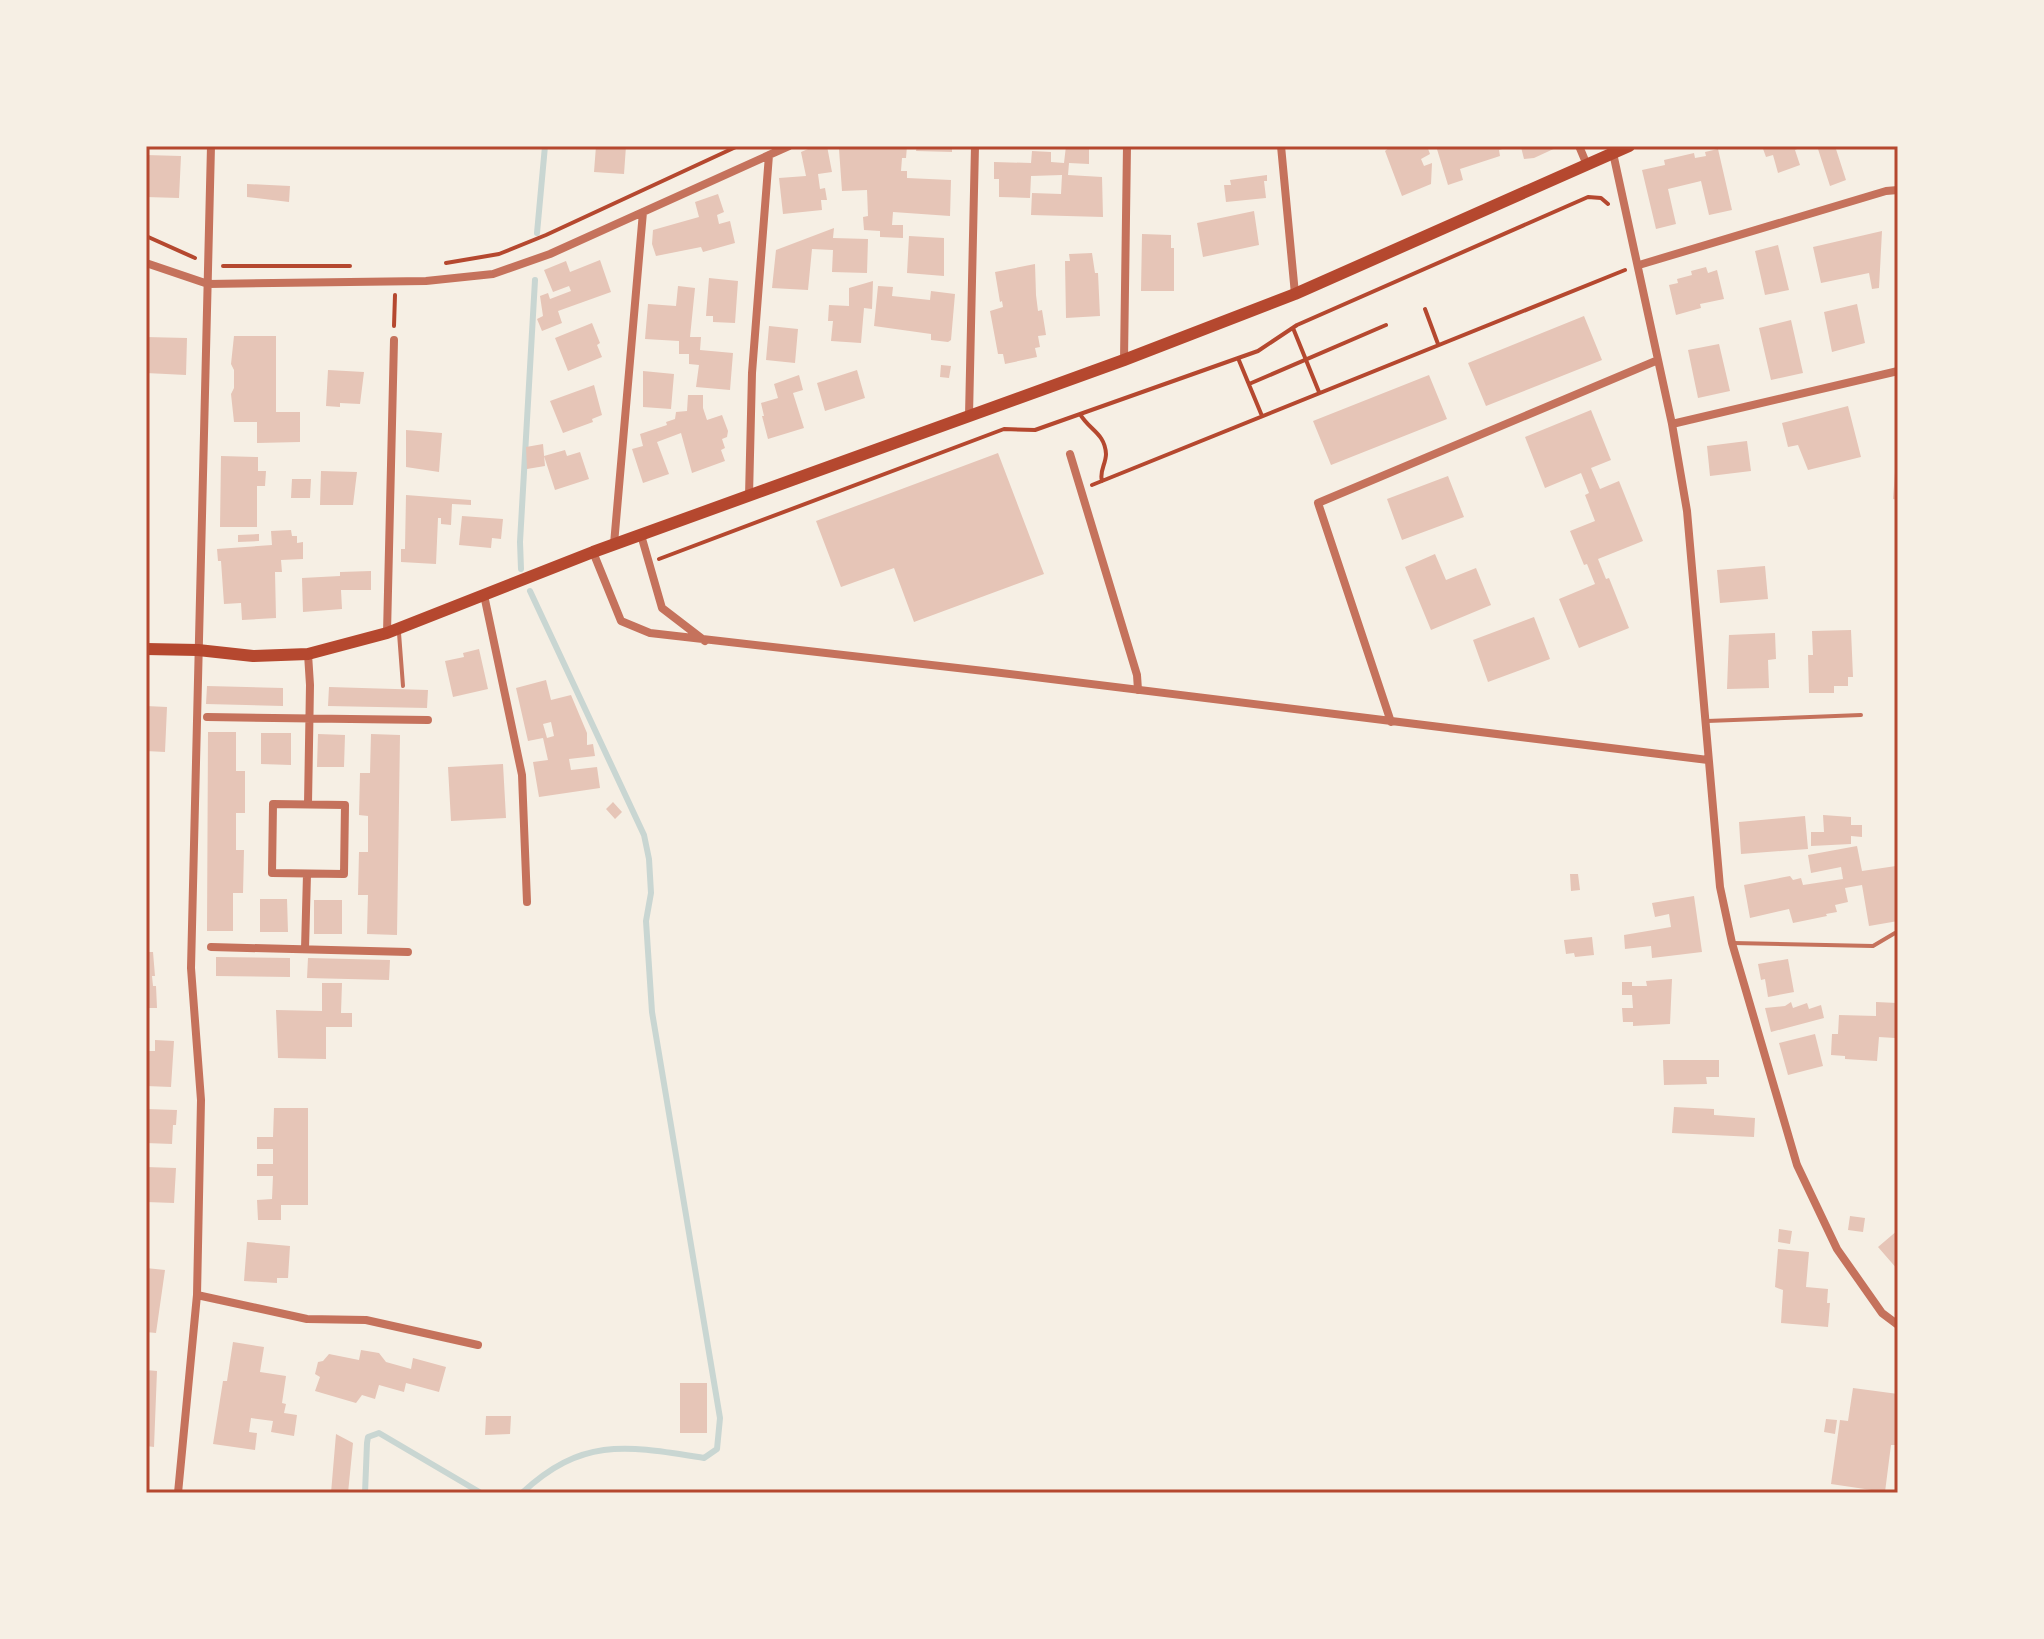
<svg xmlns="http://www.w3.org/2000/svg" width="2044" height="1639" viewBox="0 0 2044 1639" font-family="Poppins,sans-serif">
  <style>
    .lines { fill: none; stroke-linecap: round; stroke-linejoin: round }
    .stream { stroke: #c9d6d2; stroke-width: 6 }
    .building { fill: #e6c5b7; fill-rule: evenodd }
    .path { stroke: #b5482f; stroke-width: 4 }
    .service { stroke: #c5725c; stroke-width: 4 }
    .minor { stroke: #c5725c; stroke-width: 8 }
    .secondary { stroke: #b5482f; stroke-width: 12 }
    .neatline { fill: none; stroke: #b5482f; stroke-width: 3 }
  </style>
  <rect width="100%" height="100%" fill="#f6efe4"/>
  <g class="lines">
    <path class="stream" d="M537,233L545,146
      M521,569L520,542L535,280
      M365,1493L367,1443L368,1437L379,1433L481,1493
      M522,1493C583,1436 628,1446 704,1458L717,1449L720,1418L652,1012L646,921L651,893L649,859L644,835L530,591"/>
  </g>
  <path class="building" d="M596,146H626L624,174L594,172Z
    M815,146H827L832,172L818,174L820,189L825,188L827,200H821L822,210L783,214L779,178L806,176L801,152Z
    M871,146H907L906,158H902L901,171H907V178L951,180L950,216L893,212L892,225H903V238L880,237V231L864,230L863,217L868,216L867,190L842,191L839,149Z
    M917,146H952V152L916,151Z
    M1066,146H1089V164L1069,163L1068,175L1102,177L1103,217L1031,215L1032,193L1061,194L1062,175L1031,176L1030,198L999,197V179H994V162L1031,163L1032,151L1051,152V162L1064,163Z
    M1391,146H1427L1430,154L1421,159L1424,166L1432,163L1431,184L1402,196L1385,151Z
    M1436,146H1509V147L1499,150L1500,156L1460,169L1463,180L1448,185Z
    M1524,146H1560L1534,158L1524,159L1521,147Z
    M1762,146H1804L1795,150L1800,165L1778,173L1773,155L1766,157Z
    M1825,146H1835L1846,180L1830,186L1818,149Z
    M1718,149L1732,210L1709,215L1701,181L1668,189L1676,224L1656,229L1642,170L1665,165L1664,160L1694,153L1695,158L1706,156L1705,152Z
    M146,155L181,156L179,198L146,197Z
    M1267,175V181H1264L1266,198L1226,202L1224,185H1231L1230,180Z
    M247,184L290,186L289,202L247,197Z
    M718,194L724,212L717,215L719,224L730,221L735,243L703,252L701,247L656,256L652,244L653,230L699,217L695,202Z
    M1254,211L1259,245L1203,257L1197,223Z
    M834,228L833,238L868,239L867,273L832,272L833,250L812,249L808,290L772,288L776,250Z
    M1882,231L1879,288L1872,289L1869,273L1821,283L1813,247Z
    M1142,234L1171,235V248H1174V291H1141Z
    M909,236L944,238V276L907,273Z
    M1778,245L1789,290L1765,295L1755,251Z
    M1092,253L1095,273H1098L1100,316L1066,318L1065,261H1070L1069,254Z
    M600,260L611,292L558,311L562,323L542,331L537,319L543,316L540,296L548,293L550,299L571,291L569,286L553,292L544,270L566,261L570,272Z
    M1035,264L1036,295L1038,311L1042,310L1046,335L1038,336L1040,347L1035,348L1037,357L1005,364L1003,354H998L990,311L1003,307L1002,301L1000,302L995,272Z
    M1706,267L1708,273L1717,270L1724,299L1700,304L1701,308L1676,315L1669,285L1678,283L1677,279L1692,275L1691,271Z
    M709,278L738,281L735,323L713,322V316H706Z
    M873,281L872,309L864,308L861,343L831,341L833,321H828L829,305L849,306V288Z
    M678,286L695,288L690,337H701L700,350L733,353L730,390L696,387L699,365L689,364V354H679V341L645,339L648,304L676,306Z
    M878,286L893,287L892,296L930,300L931,291L955,294L951,340L948,342L931,340V334L874,326Z
    M1857,304L1865,343L1832,352L1824,312Z
    M1584,316L1602,360L1486,406L1468,363Z
    M1791,320L1803,373L1771,380L1759,328Z
    M592,323L600,343L597,345L602,357L568,371L555,338Z
    M769,326L798,329L795,363L766,360Z
    M234,336H276V412H300V442L257,443V422H234L231,394L234,388V370L231,364Z
    M146,337L187,338L186,375L146,373Z
    M1719,344L1730,391L1698,398L1688,350Z
    M941,365L951,366L949,378L940,377Z
    M328,370L364,372L360,404L340,403V407L326,406Z
    M857,370L865,398L825,411L817,383Z
    M643,371L674,374L671,409L643,407Z
    M799,375L803,390L793,393L804,428L768,439L762,416H764L761,403L778,398L774,384Z
    M1429,375L1447,419L1331,465L1313,421Z
    M594,385L602,415L592,419L593,422L563,433L550,401Z
    M688,395H703V408L707,420L722,415L728,431L727,437L722,439L725,448L721,450L725,461L692,473L681,433L657,442L669,474L643,483L632,449L643,446L640,434L667,425L666,422L675,419L676,412L687,411Z
    M1848,406L1861,457L1808,470L1798,445L1788,447L1782,423Z
    M1591,410L1611,460L1591,468L1600,489L1619,481L1643,541L1598,559L1606,579L1609,578L1629,628L1579,648L1559,599L1595,584L1587,564L1584,565L1570,531L1595,521L1585,495L1589,493L1581,473L1545,488L1525,437Z
    M406,430L442,433L439,472L406,467Z
    M1747,441L1751,471L1710,476L1707,446Z
    M543,444L545,466L527,469L526,447Z
    M565,450L567,456L580,452L589,479L555,490L544,456Z
    M998,453L1044,574L914,622L894,568L841,587L816,521Z
    M221,456L258,457V471H266L265,486H257V527H220Z
    M321,471L357,472L353,505H320Z
    M1895,472L1898,473V500L1893,499Z
    M1448,476L1464,517L1402,540L1387,499Z
    M292,479H311L310,498H291Z
    M406,495L471,500V505L452,504L451,525L441,524V518H438L436,564L401,562V549H405Z
    M462,516L503,519L501,539L492,538L491,548L459,545Z
    M291,530L292,536H297V543L303,542V559L281,560L282,572H275L276,618L242,620L241,603L224,604L221,561H218L217,549L272,545L271,531Z
    M259,534V541L238,542V535Z
    M1435,554L1446,580L1476,568L1491,605L1431,630L1405,567Z
    M1765,566L1768,599L1720,603L1717,570Z
    M371,571V590H341L342,609L303,612L302,578L340,576V572Z
    M1534,617L1550,659L1488,682L1473,640Z
    M1851,630L1853,677H1848V686H1834V693H1809L1808,655H1813L1812,631Z
    M1775,633L1776,659L1768,660L1769,688L1727,689L1729,635Z
    M479,649L488,689L453,697L445,661L464,657L463,653Z
    M546,680L551,700L571,695L587,733V745L593,744L595,756L569,759L571,770L597,767L600,788L539,797L533,762L548,760L543,738L528,741L516,688ZM551,722L554,736L547,738L543,724Z
    M207,686L283,688V706L206,704Z
    M329,687L428,690L427,708L328,706Z
    M146,706L167,707L165,752L146,751Z
    M208,732H236V771H245V813H236V850H244L243,893H233V931H207Z
    M261,733H291V765L261,764Z
    M318,734L345,735L344,767H317Z
    M371,734L400,735L397,935L367,934L368,895H358L359,852H368V816L359,815L360,773H370Z
    M503,764L506,818L451,821L448,767Z
    M613,802L622,812L615,819L606,809Z
    M1823,815L1851,817V825H1862V837L1851,836V844L1811,846V832H1824Z
    M1805,816L1808,849L1741,854L1739,822Z
    M1857,846L1862,871L1896,866L1898,921L1869,926L1862,885L1845,888L1848,902L1835,905L1837,912L1826,914L1827,916L1793,923L1789,909L1750,918L1744,885L1790,876L1793,880L1801,878L1803,885L1843,879L1841,867L1811,873L1808,855Z
    M1570,874H1578L1580,890L1571,891Z
    M1694,896L1702,952L1652,958L1651,946L1625,949L1624,935L1671,927L1669,914L1655,917L1652,903Z
    M260,899H287L288,932H260Z
    M314,900H342V934H314Z
    M1592,937L1594,955L1575,957L1574,953L1566,954L1564,940Z
    M146,952H153L155,976H152L153,986H156L157,1008H146Z
    M216,957L290,958V977L216,976Z
    M308,958L390,960L389,980L307,978Z
    M1788,959L1794,992L1768,997L1765,979L1761,980L1758,964Z
    M1672,979L1670,1024L1633,1026V1022H1623L1622,1008H1633L1632,995H1622V982H1632V986H1647L1646,981Z
    M322,983H342L341,1013H352V1027H326V1059L278,1058L276,1010L322,1011Z
    M1791,1002L1793,1008L1807,1003L1809,1009L1821,1005L1824,1018L1771,1032L1765,1008L1785,1006Z
    M1876,1002L1897,1003L1895,1038L1879,1037L1877,1061L1845,1059V1056L1831,1055L1832,1034H1838L1839,1015L1876,1016Z
    M1815,1034L1823,1066L1788,1075L1779,1043Z
    M155,1040L174,1041L171,1087L146,1086V1051H155Z
    M1663,1060H1719V1077H1706L1707,1084L1664,1085Z
    M1674,1107L1714,1109V1115L1755,1118L1754,1137L1672,1133Z
    M274,1108H308V1205H281V1220H258L257,1200L272,1199L273,1176H257V1164H273V1149H257V1137H273Z
    M146,1109L177,1110L176,1125H173L172,1144L146,1143Z
    M146,1167L176,1168L174,1203L146,1202Z
    M1850,1216L1865,1218L1863,1232L1848,1230Z
    M1779,1229L1792,1231L1790,1244L1778,1242Z
    M1898,1230V1270L1878,1247Z
    M247,1242L290,1246L288,1278H277V1283L244,1281Z
    M1778,1249L1809,1252L1806,1287L1828,1289L1827,1303H1830L1828,1327L1781,1323L1783,1290L1775,1287Z
    M146,1268L165,1270L156,1333L146,1332Z
    M233,1342L264,1347L260,1372L286,1376L282,1403L286,1404L284,1413L297,1415L294,1436L271,1432L273,1421L251,1418L249,1432L257,1433L255,1450L213,1444L223,1381H227Z
    M361,1350L379,1353L386,1362L411,1369L413,1358L446,1367L439,1392L406,1383L404,1392L379,1385L375,1399L362,1395L356,1403L315,1391L320,1377L315,1374L318,1362L323,1361L329,1354L359,1360Z
    M146,1370L157,1371L154,1447L146,1446Z
    M680,1383H707V1433H680Z
    M1853,1388L1898,1394V1422L1895,1445H1891L1885,1492L1831,1484L1840,1420L1848,1421Z
    M486,1416H511L510,1434L485,1435Z
    M1826,1419L1837,1420L1835,1434L1824,1432Z
    M336,1434L353,1443L348,1493H331Z"/>
  <g class="lines">
    <path class="path" d="M146,236L195,258
      M446,263L499,254L546,235L738,146
      M223,266H350
      M1425,309L1438,344
      M394,326L395,295
      M1293,328L1319,392
      M1238,358L1262,416
      M1249,384L1386,325
      M1080,414C1089,430 1105,433 1106,454C1106,464 1099,471 1102,481
      M1092,485L1625,270
      M659,559L1004,429L1035,430L1258,351L1297,325L1588,197L1601,198L1608,204"/>
    <path class="service" d="M399,633L403,686
      M1707,721L1861,715
      M1733,943L1873,946L1895,933"/>
    <path class="minor" d="M1281,146L1295,294
      M1579,146L1587,165
      M1613,153L1672,424L1687,511L1720,887L1732,943L1797,1165L1837,1249L1882,1313L1898,1325
      M146,263L208,284L426,281L493,274L550,254L789,146
      M1639,265L1886,191L1898,190
      M1124,360L1127,146
      M969,416L975,146
      M1672,424L1898,371
      M1070,454L1137,675L1138,690
      M749,496L752,373L769,155
      M641,535L662,608L705,641
      M614,544L643,212
      M593,552L621,621L650,633L993,672L1708,760
      M484,595L522,775L527,902
      M387,633L394,340
      M308,654L310,685L308,804
      M207,717L428,720
      M1391,722L1318,503L1658,360
      M273,804L345,805L344,874L272,873Z
      M211,947L408,952
      M305,949L307,874
      M197,1295L307,1319L366,1320L478,1345
      M178,1493L197,1295L201,1100L191,968L211,146"/>
    <path class="secondary" d="M146,649L198,650L253,656L308,654L387,633L593,552L1124,360L1295,294L1629,146"/>
  </g>
  <rect width="2044" height="1639" fill="none" stroke="#f6efe4" stroke-width="296"/>
  <rect x="148" y="148" width="1748" height="1343" class="neatline"/>
</svg>
